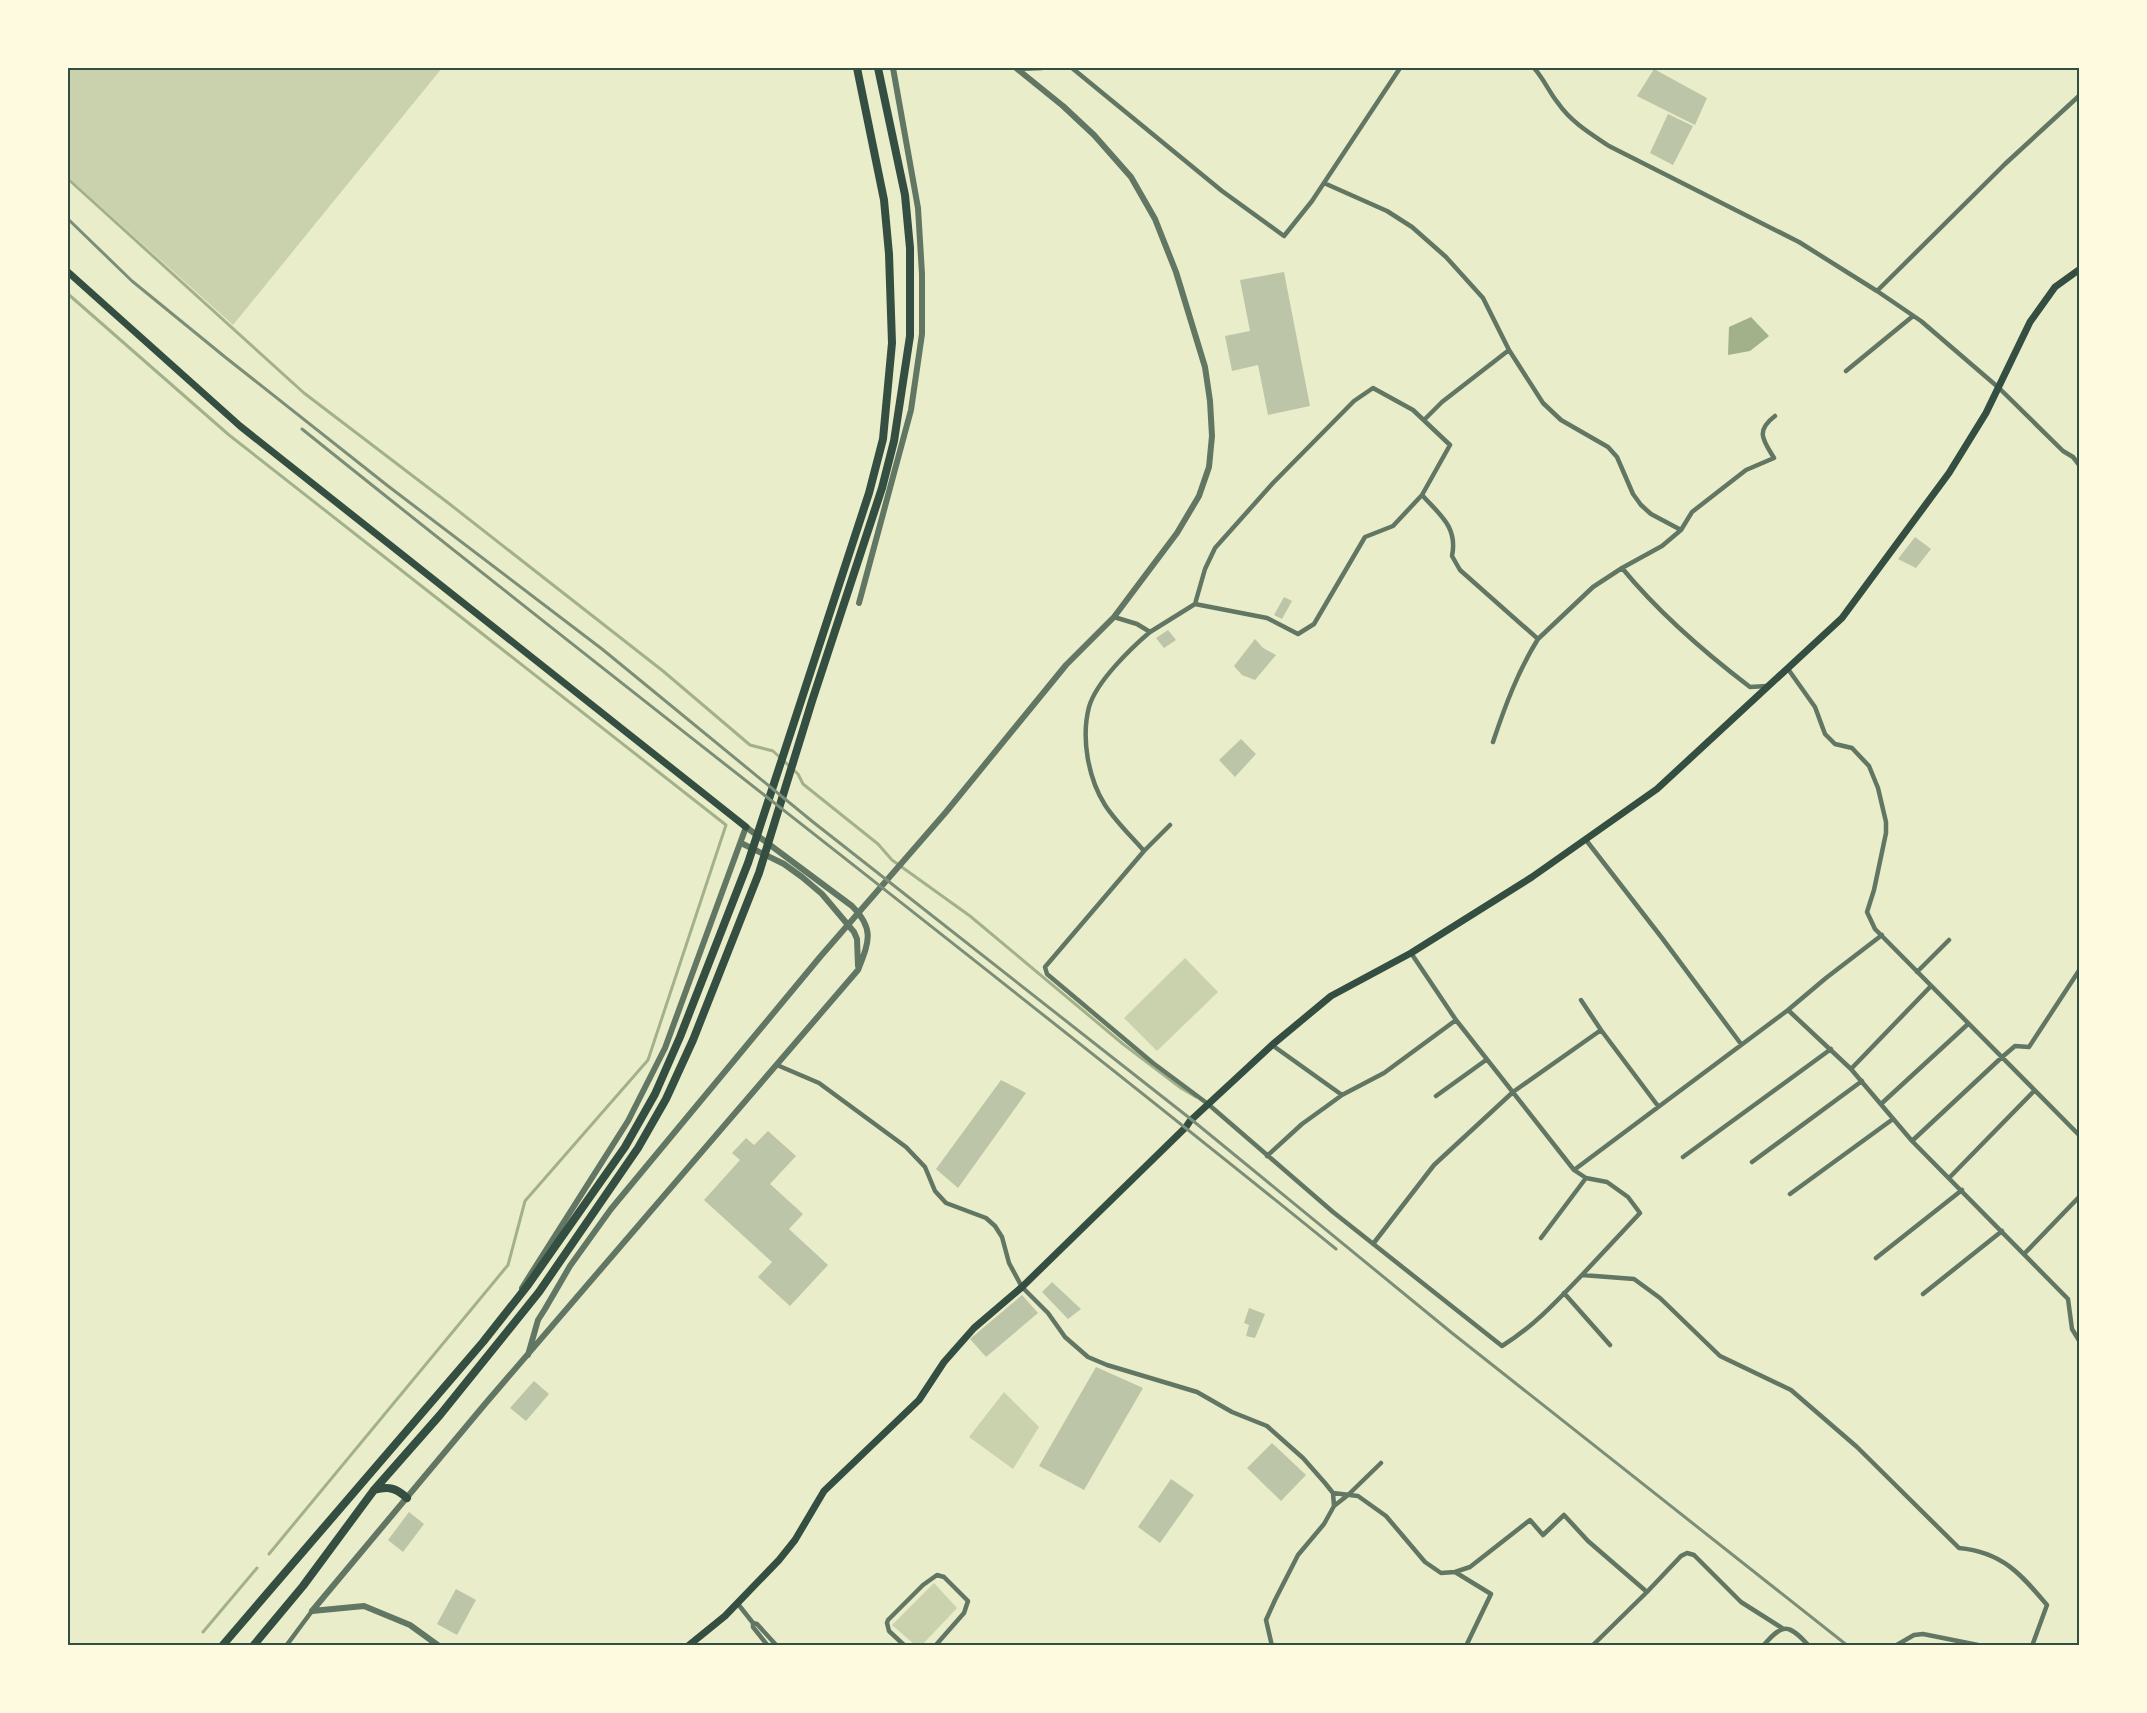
<svg xmlns="http://www.w3.org/2000/svg" width="2147" height="1713" viewBox="0 0 2147 1713" font-family="Manrope,sans-serif">
  <style>
    .green { fill: #cad2ad }
    .water { fill: #a3b18a }
    .lines { fill: none; stroke-linecap: round; stroke-linejoin: round }
    .stream { stroke: #a3b18a; stroke-width: 3 }
    .building { fill: #bcc5a7 }
    .minor { stroke: #617663; stroke-width: 4.5 }
    .tertiary { stroke: #617663; stroke-width: 6 }
    .secondary { stroke: #344e41; stroke-width: 7 }
    .primary { stroke: #344e41; stroke-width: 8 }
    .rail { stroke: #7c8e77; stroke-width: 3 }
    .neatline { fill: none; stroke: #344e41; stroke-width: 2 }
  </style>
  <rect width="100%" height="100%" fill="#e9edc9"/>
  <path class="green" d="M68,68H442L233,325L68,177Z
    M1185,958L1218,992L1157,1051L1124,1018Z
    M1004,1392L1039,1427L1013,1469L969,1437Z
    M934,1583L957,1608L922,1645H915L892,1625Z"/>
  <path class="water" d="M1751,317L1769,336L1750,351L1728,355L1729,327Z"/>
  <g class="lines">
    <path class="stream" d="M68,179L304,393L447,502L663,671L750,745L773,751L798,774L803,784L878,844L892,860L970,916L1123,1044L1181,1088L1196,1097
      M68,294L229,435L726,825L648,1060L525,1201L508,1265L269,1554
      M203,1632L257,1568"/>
  </g>
  <path class="building" d="M1654,69L1707,98L1695,125L1637,96Z
    M1668,114L1693,126L1673,165L1650,153Z
    M1284,272L1310,406L1268,415L1258,365L1232,371L1225,336L1250,331L1240,280Z
    M1915,537L1931,549L1916,568L1898,559Z
    M1284,597L1292,601L1282,619L1274,615Z
    M1168,630L1176,640L1164,648L1156,638Z
    M1255,639L1263,648L1276,655L1255,680L1242,675L1234,666Z
    M1241,739L1256,754L1235,777L1219,760Z
    M1001,1080L1026,1093L958,1188L936,1169Z
    M768,1131L796,1156L770,1184L803,1214L789,1229L828,1265L790,1306L758,1277L772,1262L704,1200L740,1160L732,1153L746,1138L754,1145Z
    M1052,1282L1081,1309L1068,1319L1042,1292Z
    M1022,1295L1038,1313L986,1357L970,1339Z
    M1249,1308L1265,1314L1255,1338L1246,1336L1249,1325L1244,1323Z
    M1096,1367L1143,1388L1084,1490L1039,1466Z
    M534,1381L549,1394L526,1421L510,1408Z
    M1272,1443L1306,1475L1281,1501L1247,1468Z
    M1171,1479L1194,1495L1160,1543L1138,1527Z
    M409,1512L424,1524L403,1552L388,1540Z
    M456,1589L476,1600L457,1635L437,1624Z"/>
  <g class="lines">
    <path class="minor" d="M1072,68L1222,191L1284,236L1312,201L1400,68
      M1534,68C1544,79 1549,92 1558,103C1571,122 1591,134 1609,146L1799,242L1877,291L1921,321L1999,388L2063,451L2073,457L2080,466
      M1018,69L1042,68
      M1324,183L1387,211L1412,227L1446,257L1483,298L1509,350L1543,403L1561,420L1608,447L1617,457L1633,494L1641,505L1651,514L1681,530
      M1877,291L2005,164L2080,95
      M1846,371L1913,316
      M1425,419L1442,402L1509,350
      M1622,568L1662,546L1681,530L1692,512L1746,470L1774,458C1763,440 1755,431 1775,416
      M1195,604L1205,569L1215,548L1273,483L1354,401L1373,388L1413,410L1450,445L1422,495
      M1114,617L1137,624L1150,632L1195,604L1267,618L1298,634L1314,624L1365,537L1393,526L1422,495C1440,515 1458,527 1452,556L1460,570L1538,639L1593,587L1622,568C1659,613 1704,652 1750,687L1767,686
      M1788,669L1815,707L1825,734L1835,744L1852,748L1869,766L1878,788L1886,822V833L1874,890L1867,912L1875,929L2080,1136
      M1493,742C1505,706 1518,671 1538,639
      M1170,825L1144,851L1045,967L1047,974L1153,1063L1208,1104L1333,1212L1502,1346C1533,1327 1557,1301 1582,1275
      M1586,840L1662,938L1741,1044
      M1144,851C1131,836 1116,822 1105,805C1088,778 1081,738 1089,707C1096,682 1131,648 1150,632
      M1411,953L1456,1020L1574,1170L1586,1178L1607,1182L1628,1197L1640,1213L1582,1275L1634,1279L1660,1298L1720,1356L1791,1390L1857,1447L1959,1548C2002,1552 2021,1574 2047,1605L2032,1646
      M1917,972L1949,940
      M1581,1000L1601,1030L1658,1106
      M1788,1010L1826,978L1882,935
      M1272,1045L1342,1095
      M777,1065L819,1083L906,1147L925,1167L935,1191L946,1203L986,1218L995,1226L1002,1237L1009,1263L1022,1287L1048,1313L1065,1337L1088,1357L1107,1365L1197,1392L1232,1412L1267,1426L1303,1458L1325,1483L1333,1493L1334,1506L1324,1524L1298,1555L1275,1600L1266,1620L1272,1646
      M1851,1069L1931,986
      M1436,1096L1486,1060
      M1881,1104L1968,1024
      M1912,1141L2001,1058L2015,1046L2029,1047L2080,969
      M1267,1156L1302,1124L1327,1106L1342,1095L1384,1073L1456,1020
      M1683,1157L1831,1049
      M1752,1162L1862,1081
      M1574,1170L1788,1010L1851,1069L1912,1141L2068,1299L2072,1329L2080,1342
      M1950,1177L2034,1091
      M1790,1194L1893,1119
      M1541,1238L1586,1178
      M1373,1244L1434,1165L1513,1092L1601,1030
      M2024,1254L2080,1196
      M1876,1258L1962,1190
      M1564,1293L1610,1345
      M1923,1294L2002,1231
      M1333,1493L1358,1496L1386,1516L1425,1562L1441,1573L1455,1572L1470,1567L1530,1520L1543,1535L1564,1515L1588,1541L1647,1592L1592,1646
      M1334,1506L1348,1495L1381,1463
      M1455,1572L1491,1594L1466,1646
      M1647,1592L1681,1556L1687,1553L1694,1555L1741,1602L1782,1628
      M738,1604L753,1623L757,1624L777,1646
      M753,1623V1627L768,1646
      M286,1646L312,1611
      M905,1646L889,1631L887,1623L888,1620L923,1585L937,1575L944,1577L968,1601L964,1613L935,1646
      M1763,1646C1783,1622 1789,1624 1809,1646
      M1895,1646L1914,1635L1923,1634L1983,1646"/>
    <path class="tertiary" d="M859,603L911,410L922,334V274L918,208L893,68
      M741,843L784,864L802,877L822,894L854,932L857,939L858,966
      M528,1355L538,1320L545,1309L570,1266L611,1209L820,957L946,812L1066,665L1114,617L1177,533L1199,496L1209,467L1212,436L1210,401L1205,367L1176,272L1155,219L1131,177L1094,135L1063,106L1016,68
      M312,1611L485,1404L858,970C869,942 875,929 852,906L746,827L665,1048L628,1121L522,1288
      M312,1611L364,1606L410,1625L439,1646"/>
    <path class="secondary" d="M68,272L240,426L746,827
      M688,1646L725,1616L779,1560L795,1540L824,1491L919,1400L944,1362L974,1328L1022,1287L1186,1127L1190,1121L1272,1045L1331,996L1411,953L1532,877L1657,789L1842,618L1949,473L1986,413L2030,322L2055,287L2080,269"/>
    <path class="primary" d="M374,1490C389,1486 396,1488 407,1498
      M222,1646L483,1342L528,1285L625,1147L655,1094L680,1037L748,863L869,493L883,439L892,343L889,254L884,200L857,68
      M253,1646L303,1586L374,1490L440,1415L539,1292L638,1148L666,1099L693,1040L759,873L812,701L882,488L894,441L910,336V248L905,195L878,68"/>
    <path class="rail" d="M68,219L132,281L225,357L388,486L602,649L813,822L1192,1120L1452,1333L1848,1646
      M302,429C645,705 995,972 1336,1249"/>
  </g>
  <rect width="2147" height="1713" fill="none" stroke="#fefae0" stroke-width="138"/>
  <rect x="69" y="69" width="2009" height="1575" class="neatline"/>
</svg>
